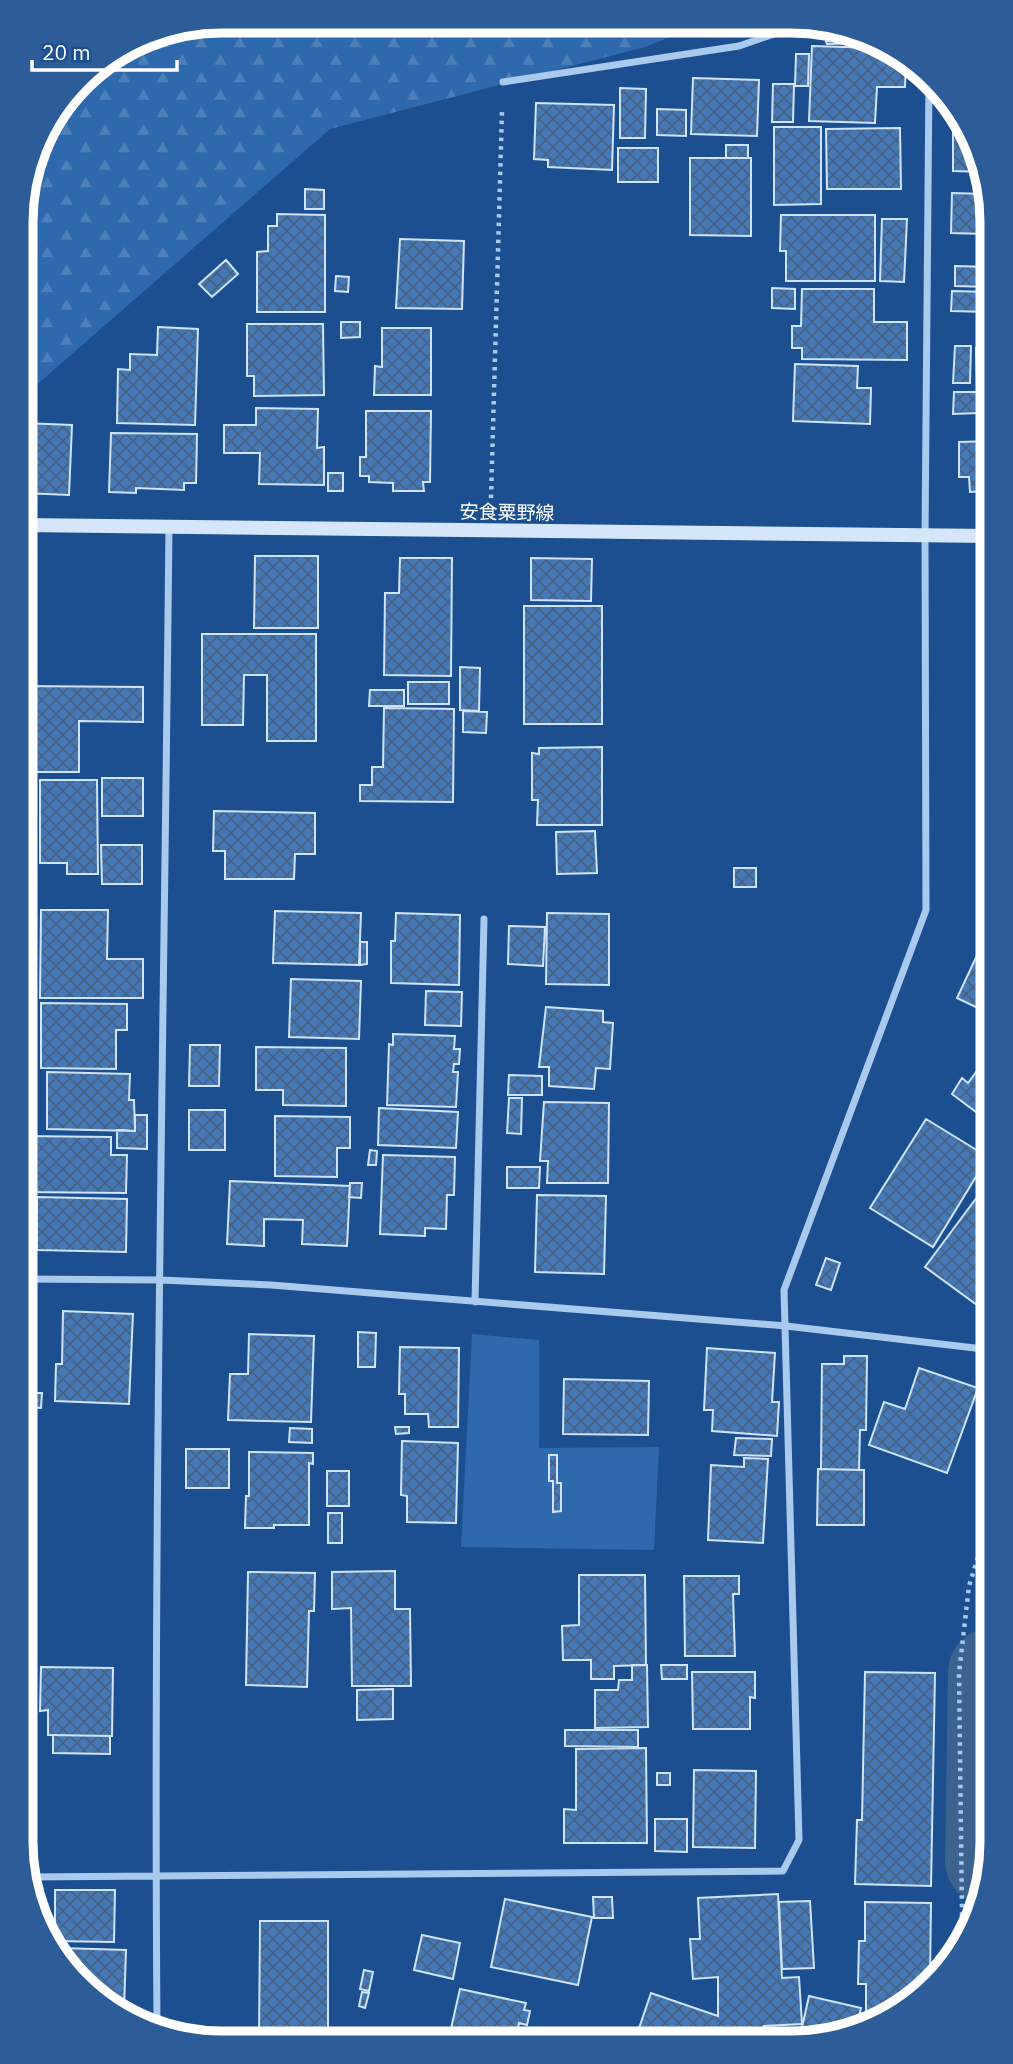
<svg xmlns="http://www.w3.org/2000/svg" width="1013" height="2064" viewBox="0 0 1013 2064" font-family="'IBM Plex Sans','Noto Sans JP',sans-serif">
  <style>
    .grass { fill: #2e69ad }
    .forest { fill: url(#forest-firs) }
    .lines { fill: none; stroke-linecap: round; stroke-linejoin: round }
    .river { stroke: #3c6290; stroke-width: 88 }
    .building { fill: url(#building-cross-hatch); stroke: #cfe3fa; stroke-width: 2 }
    .path { stroke: #a9c9ee; stroke-width: 4.5; stroke-dasharray: 3.5 5; stroke-linecap: butt }
    .minor { stroke: #a9c9ee; stroke-width: 7 }
    .secondary { stroke: #d6e6fa; stroke-width: 14 }
    .labels { text-anchor: middle; stroke-width: 5; stroke-linejoin: round; paint-order: stroke }
    .street-label { font-size: 19px; fill: #fff; stroke: #1b4f8f }
    .rim { fill: none; stroke: #fff; stroke-width: 9 }
  </style>
  <defs>
    <pattern id="forest-firs" width="22" height="20" patternUnits="userSpaceOnUse" patternTransform="scale(1.75)"><rect width="22" height="20" fill="#2e69ad"/><path d="M5 1l3.5 6h-7zM16 11l3.5 6h-7z" fill="#4d80b9"/></pattern>
    <pattern id="building-cross-hatch" width="8" height="8" patternUnits="userSpaceOnUse" patternTransform="scale(1.75)"><rect width="8" height="8" fill="#4478b7"/><path d="M0 0l8 8M0 8l8-8" fill="none" stroke="#486282"/></pattern>
  </defs>
  <rect width="100%" height="100%" fill="#1b4f8f"/>
  <path class="grass" d="M636,24H704L645,47Z
    M472,1334L539,1340V1448L659,1447L654,1550L461,1547Z"/>
  <path class="forest" d="M223,21L636,24L645,47L330,129L33,388L22,390L23,197L42,133L89,71L146,36Z"/>
  <g class="lines">
    <path class="river" d="M989,1861L992,1672"/>
  </g>
  <path class="building" d="M845,32L866,43L827,44L826,42Z
    M812,46L877,48L906,62L905,87H877L875,123L809,121Z
    M796,54H809L808,86H795Z
    M693,78L759,80L757,136L691,134Z
    M773,84H794L793,122H772Z
    M620,88L646,89L645,138H620Z
    M536,103L614,105L612,170L548,167V160L534,159Z
    M657,109L686,110V136L657,135Z
    M774,127H821V204L774,205Z
    M900,128L901,189H827L826,129Z
    M953,131H963L981,158L984,172L953,171Z
    M726,145H748V158H726Z
    M618,148H658V182H618Z
    M690,158H751V236L690,235Z
    M305,189L324,190V209H305Z
    M952,193L985,194V234L951,233Z
    M277,214L325,215V312H257V252L268,251V226H277Z
    M781,215H875V281H786V251H780Z
    M882,219H907L904,282L880,281Z
    M400,239L464,241L462,309L396,308Z
    M226,260L238,274L212,297L199,284Z
    M955,266L991,267L990,287L955,286Z
    M336,276L349,277L348,292L335,291Z
    M772,288L795,289V309L772,308Z
    M802,289H874V322H907V360L802,359V348H792V326H801Z
    M952,291L989,292V312L951,311Z
    M989,312H992V339H984L985,313Z
    M341,322H360V337L341,338Z
    M247,324H323L324,395L254,396V376H247Z
    M158,327L198,329L195,425L117,423L118,369L130,370V354L157,355Z
    M382,328H431V395H374L375,366L382,367Z
    M955,346H971L970,383H953Z
    M992,347V387H977L976,348Z
    M795,364L858,366L857,388H871L870,424L793,421Z
    M954,392H979V413L953,414Z
    M985,392H992V423H985Z
    M256,408L318,409L317,448L324,447V485L259,484L260,453H224V425H256Z
    M366,411H431L430,482H423L424,491H393V483L369,482V476H360V457H366Z
    M22,423L72,425L69,495L22,493Z
    M111,433L197,434L196,483H184V490L136,488V493L109,492Z
    M992,441V491L970,492L969,477H959V442Z
    M328,473H343V491H328Z
    M255,556H318V628H254Z
    M400,558H452L451,676L384,675L385,593H399Z
    M531,558L592,559L591,601L531,600Z
    M524,606H602V724H524Z
    M202,634H316V741H267V675H244L243,725H202Z
    M460,667L480,668L479,711L460,710Z
    M408,682H449V704H408Z
    M22,686L143,687V722L79,721V772H30V749L22,748Z
    M370,690H404V706H369Z
    M384,708L454,709L453,802L360,801V785H372V767H383Z
    M463,711L487,712L486,733L463,732Z
    M602,747V825H537L538,800H532V753L539,754V748Z
    M102,778H143V816H102Z
    M40,780H97L98,874H67V863H40Z
    M214,811L315,813V854H295L294,879H225V851H213Z
    M595,831L597,873L557,874L556,832Z
    M101,845H142V884H102Z
    M734,868H756V887H734Z
    M41,910H108L107,959H143V998H40Z
    M275,911L361,913L359,965L273,963Z
    M396,913L460,915L459,985L391,983V941H395Z
    M547,913L609,914V985L546,984Z
    M509,926L545,927L543,966L508,964Z
    M987,934L992,936V1015L957,998Z
    M360,942H367V964L360,965Z
    M291,979L361,981L359,1039L289,1037Z
    M426,991L462,992L461,1026L425,1025Z
    M41,1003L127,1004V1030H116V1069L41,1068Z
    M546,1007L603,1011V1022L613,1023L610,1069L596,1068L594,1089L549,1086V1067H539Z
    M393,1034L455,1036L454,1049H460L459,1064H454L453,1072H458L456,1107L387,1105L389,1044L393,1045Z
    M190,1045H220L219,1086H189Z
    M256,1047L346,1048V1106L283,1105V1090H256Z
    M988,1056L992,1059V1124L952,1094L962,1078L968,1083Z
    M47,1072L130,1074L129,1100H134L135,1131L47,1129Z
    M509,1075L542,1076V1095H508Z
    M22,1078H26L24,1130H22Z
    M509,1098H522L521,1134L507,1133Z
    M544,1102L609,1103L608,1183H547L548,1161H540Z
    M379,1108L458,1112L456,1148L378,1145Z
    M189,1110H225V1150H189Z
    M135,1115H147V1149L117,1148V1130L135,1131Z
    M275,1116L350,1117V1148H337V1177L275,1176Z
    M926,1119L988,1157L933,1247L870,1208Z
    M22,1136L111,1137V1155H127L126,1193L22,1192Z
    M370,1150L377,1151L376,1165H368Z
    M383,1155L455,1157L454,1195H447L446,1229L425,1228V1236L380,1234Z
    M507,1167H540L539,1188H507Z
    M992,1177V1316L925,1267Z
    M230,1181L350,1186L347,1246L302,1244L303,1220L264,1219V1246L227,1244Z
    M350,1183H362L361,1198L349,1197Z
    M537,1195L606,1196L604,1274L535,1272Z
    M37,1197L127,1199L126,1252L37,1250Z
    M826,1258L840,1263L831,1290L816,1285Z
    M63,1311L133,1314L129,1404L55,1401L56,1364H62Z
    M358,1332L376,1333L375,1367H358Z
    M249,1334L314,1336L311,1422L228,1420L230,1374H248Z
    M400,1347L459,1348L458,1427H429L428,1414H405V1394H399Z
    M707,1348L775,1353L772,1402H779L777,1436L712,1431L713,1410H704Z
    M844,1356H867L866,1430H860L859,1470L821,1469L822,1364H844Z
    M21,1358H24V1398H21Z
    M919,1368L978,1388L947,1473L869,1445L884,1402L905,1409Z
    M564,1379L649,1381L648,1435L563,1434Z
    M25,1393H42L41,1408L25,1407Z
    M395,1427H409V1433L396,1434Z
    M290,1428L312,1429V1443L289,1442Z
    M736,1438L772,1439L771,1456L734,1455Z
    M402,1441L458,1443L456,1523L407,1522V1496L401,1495Z
    M186,1449H229V1488H186Z
    M249,1452L313,1453V1464L309,1463V1525H274V1528H245L246,1496H249Z
    M549,1455H557V1483H561V1511L553,1512V1481H549Z
    M744,1458L768,1459L763,1543L708,1540L711,1465L744,1467Z
    M818,1469L864,1470V1525H817Z
    M327,1471H349V1506H327Z
    M328,1513H342V1543H328Z
    M395,1571V1609H410L411,1686H352L351,1608L332,1609V1572Z
    M248,1572L315,1573L314,1611H309L307,1687L246,1685Z
    M579,1575H645L646,1665L614,1666V1679H591V1660H563L562,1626L579,1625Z
    M684,1576H739V1594H733L735,1656H685Z
    M632,1665H647L648,1727L595,1728V1690H618L619,1680H632Z
    M661,1665H687V1679H662Z
    M41,1667L113,1668L112,1736L48,1735V1710L40,1711Z
    M692,1672H755V1698L750,1697V1729H693Z
    M865,1672L935,1673L931,1886L855,1884L857,1820H862Z
    M393,1689V1719L357,1720V1690Z
    M565,1730H638V1747L565,1746Z
    M53,1735L110,1736V1754L53,1753Z
    M646,1748L647,1843H564V1809L576,1810V1749Z
    M694,1770L756,1771L755,1848L693,1847Z
    M657,1773H670V1785H657Z
    M655,1819H687V1852L655,1851Z
    M55,1890H115L114,1942L55,1941Z
    M778,1894L782,1978L799,1977L802,2024L764,2026L763,2037L718,2032L714,2043H634L651,1993L718,2016V1977L693,1979L690,1939H700L698,1898Z
    M593,1897H612L613,1918H594Z
    M505,1899L592,1917L578,1985L491,1967Z
    M810,1901L814,1968L782,1969L779,1902Z
    M865,1902L931,1903L930,1979L884,2012H866V1984H858L859,1941H865Z
    M260,1921H328V2042L259,2041Z
    M422,1935L460,1943L453,1979L414,1970Z
    M60,1948L126,1950L124,2009L90,1993Z
    M364,1970L373,1972L369,1991L360,1989Z
    M460,1989L526,2003L524,2010L530,2011L527,2025L519,2023L515,2042H448Z
    M362,1992L369,1993L365,2008L359,2006Z
    M809,1996L861,2008L855,2032L824,2037L801,2032Z"/>
  <g class="lines">
    <path class="path" d="M491,498L502,111
      M959,1941L962,1914L959,1673L969,1586L992,1512"/>
    <path class="minor" d="M503,82L739,46L800,25
      M22,1279L161,1280L271,1285L786,1326L992,1350
      M475,1302L484,919
      M27,1877L783,1871L799,1840L784,1290L926,910L925,536L929,79
      M157,2024C153,1525 164,1025 169,526"/>
    <path class="secondary" d="M22,525L992,536"/>
  </g>
  <g class="labels">
    <g class="street-label">
      <text transform="translate(507 512) rotate(1)" y="7">安食粟野線</text>
    </g>
  </g>
  <path d="M0 0H1013V2064H0ZM222 33H791A189 189 0 0 1 980 222V1842A189 189 0 0 1 791 2031H222A189 189 0 0 1 33 1842V222A189 189 0 0 1 222 33Z" fill="#2d5d98" fill-rule="evenodd"/>
  <path class="rim" d="M222 33H791A189 189 0 0 1 980 222V1842A189 189 0 0 1 791 2031H222A189 189 0 0 1 33 1842V222A189 189 0 0 1 222 33Z"/>
  <path d="M32 60v10h145v-10" fill="none" stroke="#ffffff" stroke-width="3.5"/>
  <text x="42" y="60" font-size="21" fill="#ffffff" stroke="#1b4f8f" stroke-width="5" paint-order="stroke">20 m</text>
</svg>
